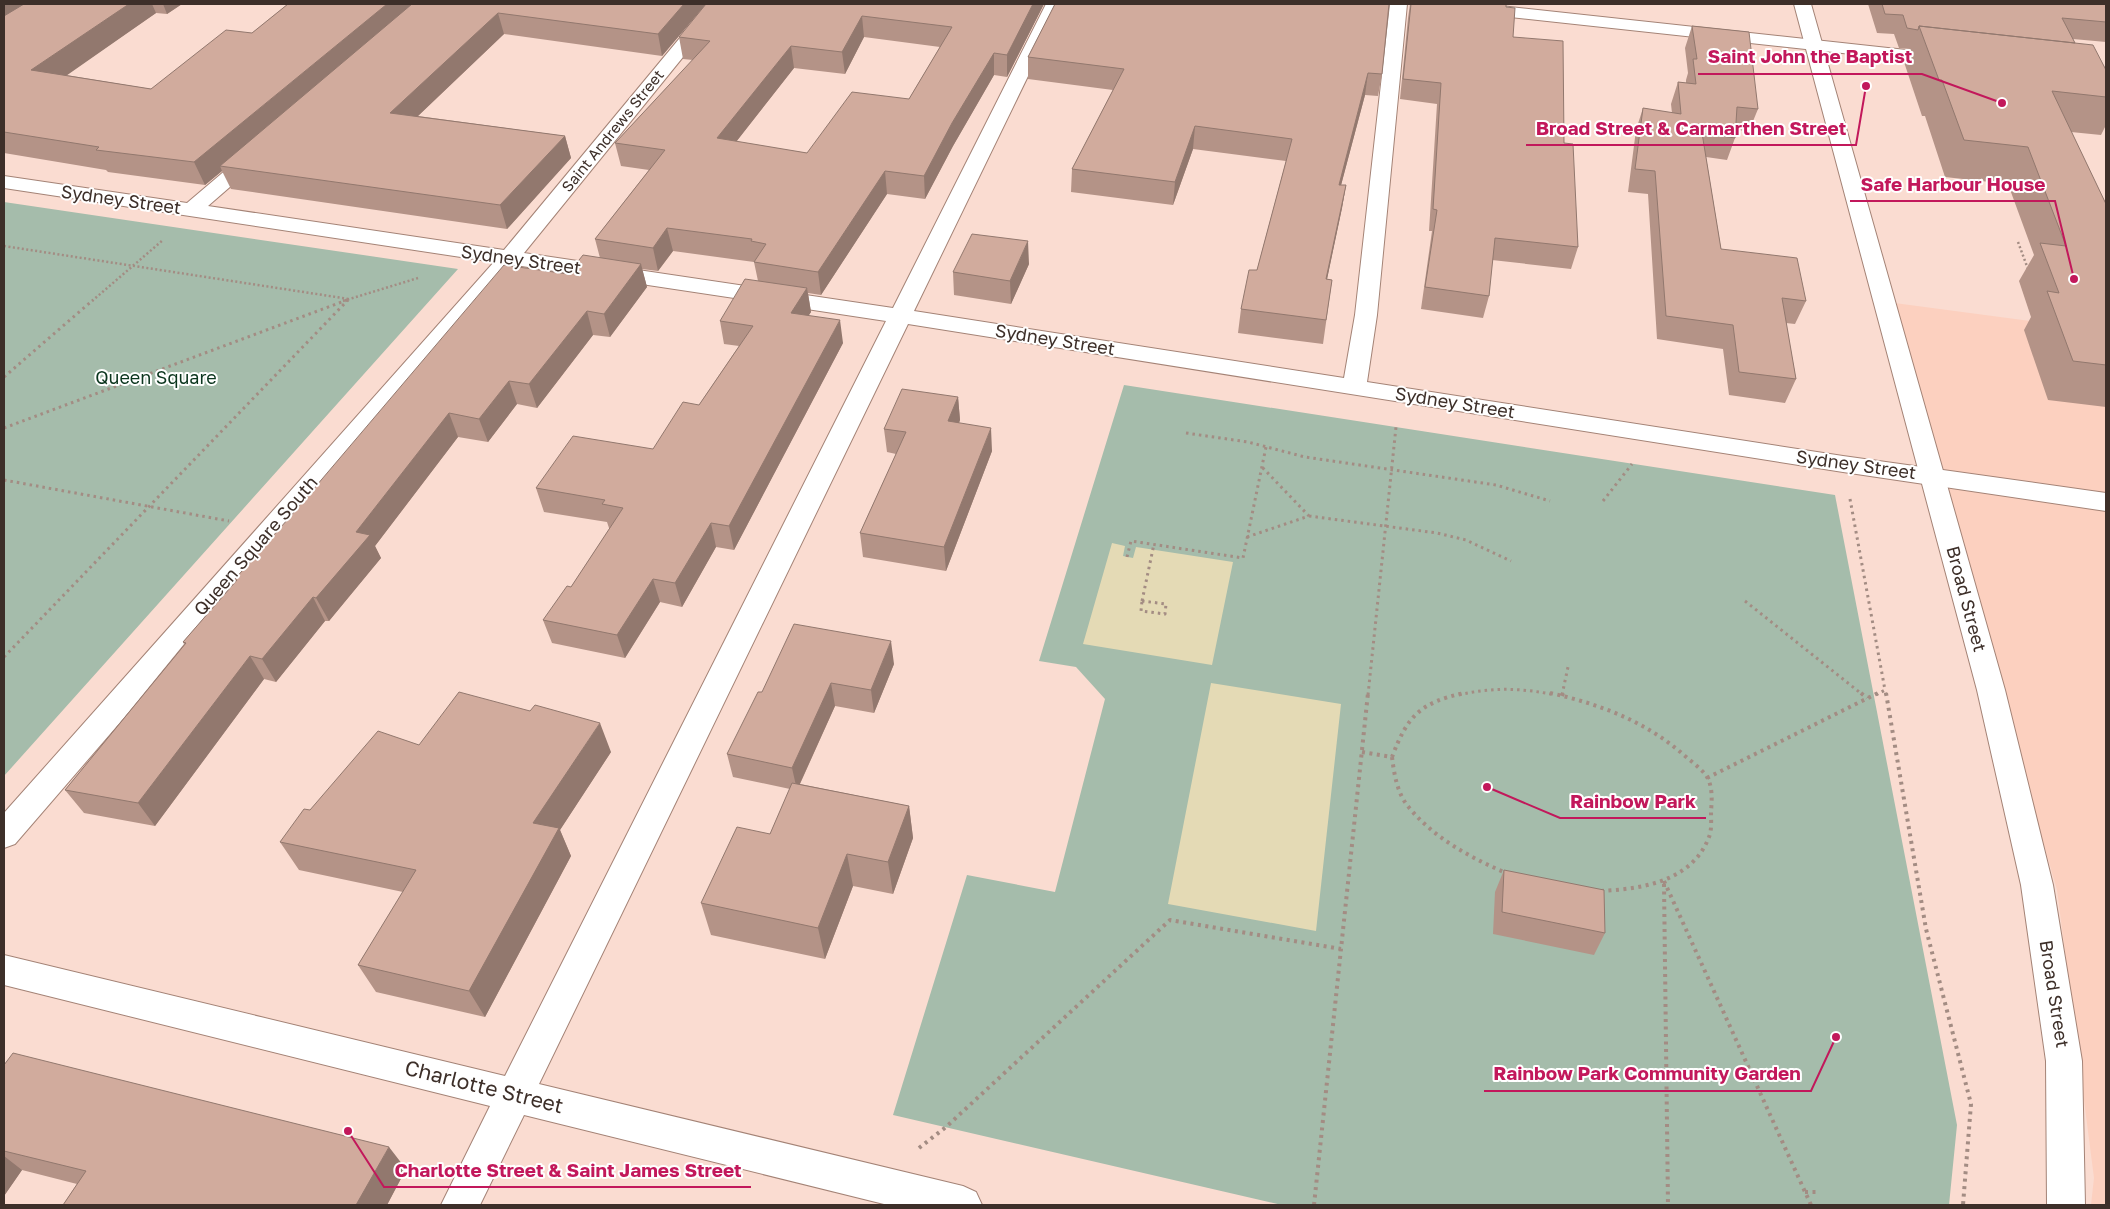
<svg xmlns="http://www.w3.org/2000/svg" width="2110" height="1209" viewBox="0 0 2110 1209" font-family="'Golos Text',sans-serif">
  <style>
    .built { fill: #fcd0bf }
    .green { fill: #a5bcab }
    .sand { fill: #e4dab5 }
    .lines { fill: none; stroke-linecap: round; stroke-linejoin: round }
    .minor-casing { stroke: #a48376; stroke-width: 2 }
    .major-casing { stroke: #a48376; stroke-width: 2 }
    .path-far2 { stroke: #a38c83; stroke-width: 2.5; stroke-dasharray: 2 2.5; stroke-linecap: butt }
    .path-far1 { stroke: #a38c83; stroke-width: 3; stroke-dasharray: 2.5 4; stroke-linecap: butt }
    .path { stroke: #a38c83; stroke-width: 4; stroke-dasharray: 3 4.5; stroke-linecap: butt }
    .minor { fill: #fff; fill-rule: evenodd }
    .major { fill: #fff; fill-rule: evenodd }
    .wall { fill: #b49387; fill-rule: evenodd }
    .shaded-wall { fill: #92786e }
    .building { fill: #d1ab9d; stroke: #92786e; fill-rule: evenodd }
    .labels { text-anchor: middle; stroke-width: 4; stroke-linejoin: round; paint-order: stroke }
    .far-street-label { font-size: 15px; fill: #3d2f29; stroke: #fff }
    .street-label { font-size: 18px; fill: #3d2f29; stroke: #fff }
    .park-label { font-size: 18px; fill: #0a351d; stroke: #fff }
    .near-street-label { font-size: 21px; fill: #3d2f29; stroke: #fff }
    .leader { fill: none; stroke: #c2185b; stroke-width: 2 }
    .callout-dot { fill: #c2185b; stroke: #fff; stroke-width: 2 }
    .callout-label { font-size: 19px; text-anchor: middle; font-weight: bold; fill: #c2185b; stroke: #fff; stroke-width: 4; stroke-linejoin: round; paint-order: stroke }
  </style>
  <rect width="100%" height="100%" fill="#fadcd1"/>
  <path class="built" d="M1887,302L2106,331V1205H2091L2094,1178L2057,890Z"/>
  <path class="green" d="M4,202L458,269L4,776Z
    M1124,385L1835,495L1957,1125L1949,1205H1282L893,1115L967,875L1055,892L1105,699L1076,667L1039,661Z"/>
  <path class="sand" d="M1112,543L1125,546L1123,556L1133,558L1136,547L1233,562L1212,665L1083,644Z
    M1211,683L1341,704L1316,931L1168,904Z"/>
  <g class="lines">
    <defs>
      <path id="minor" d="M708,4H726L524,253L893,308L1046,4H1063L914,311L1344,378L1355,315L1390,4H1407L1377,315L1367,382L1843,456L2106,493V511L1843,472L908,324L539,1084L963,1186L976,1192L982,1205H888L524,1115L480,1205H441L490,1106L4,985V955L505,1076L886,321L515,265L15,844L4,848V813L494,262L4,188V176L187,203L247,152L254,150L261,152L264,156L261,160L208,206L504,250Z
        M1429,4H1482L1943,54L1949,55L1952,59L1949,63L1943,64L1437,9L1431,8Z"/>
      <path id="major" d="M1794,4H1811L2005,690L2053,885L2082,1061L2085,1205H2047L2046,1061L2021,885L1977,690Z"/>
    </defs>
    <use href="#minor" class="minor-casing"/>
    <use href="#major" class="major-casing"/>
    <path class="path-far2" d="M2018,242L2028,269
      M4,246L349,299L347,301
      M92,301L163,240
      M343,301L418,278"/>
    <path class="path-far1" d="M4,377L93,300
      M4,428L347,300
      M1186,433L1248,442L1305,457L1496,485L1550,501
      M4,480L229,521
      M1850,499L1885,690
      M1603,501L1632,464
      M1309,516L1437,533L1466,540L1511,561
      M1247,537L1309,516L1262,467
      M1127,557L1131,541L1243,558L1266,447
      M1142,601L1166,604L1165,614L1141,611Z
      M1142,601L1154,544
      M1745,601L1863,695
      M4,657L348,300
      M1368,695L1396,427
      M1459,695C1491,687 1523,688 1555,695
      M1562,695L1568,667
      M1876,695L1885,690L1886,695"/>
    <path class="path" d="M1550,693C1600,704 1647,722 1685,756C1692,762 1700,768 1705,774C1713,784 1712,800 1711,811C1711,819 1712,830 1709,837C1692,882 1641,889 1600,891
      M1861,693L1867,698
      M1886,693L1926,929L1971,1104L1963,1205
      M1562,696L1563,693
      M1362,752L1392,757C1408,715 1420,703 1464,693
      M1392,757C1394,773 1397,792 1407,805C1432,837 1469,857 1506,873
      M1707,778L1878,693
      M1664,881L1811,1205
      M1664,884L1668,1205
      M919,1148L946,1127L1170,920L1341,949
      M1805,1192H1820
      M1314,1205L1368,693"/>
    <use href="#minor" class="minor"/>
    <use href="#major" class="major"/>
  </g>
  <path class="wall" d="M4,4H182L167,14L156,13L66,75L151,89L252,33L288,4H706L662,56L504,34L418,116L565,136L571,158L507,229L231,189L222,171L205,185L108,172L106,170L4,153Z
    M706,4H1044L1007,77L994,75L953,146L925,199L887,194L821,295L808,293L811,312L808,316L843,343L734,550L716,547L682,607L660,602L625,658L552,643L543,620L571,587L610,528H609L607,522L544,512L536,488L653,449L699,405L739,346L724,344L720,321L758,281L754,262L673,251L658,271L642,269L647,287L610,337L593,335L537,408L517,404L488,442L458,437L375,546L381,558L329,621H325L276,682L264,679L155,826L84,813L65,790L184,644L183,642L235,582L234,580L568,274L600,258L595,239L649,170L621,166L615,143L693,60L683,59L679,37ZM864,37L940,47L909,99L807,153L736,142L794,68L845,74Z
    M1055,4L1382,74L1378,96L1365,95L1341,185H1346L1342,208L1327,279L1332,280L1323,344L1238,333L1241,309L1257,270L1286,161L1193,149L1173,205L1071,192L1072,169L1113,90L1028,79V57Z
    M1410,4H1506V7L1513,37L1564,143L1578,247L1571,269L1492,260L1489,296L1483,318L1421,309L1432,231H1429L1437,104L1400,99L1408,18Z
    M1868,4H2106V42L2073,39L2075,43L2106,70V125L2101,135L2071,132L2106,204V407L2048,400L2024,330L2031,317L2019,281L2034,255L2008,184L1945,177L1925,116H1922L1904,62L1910,49L1899,48L1894,34L1877,33Z
    M1692,26L1758,109L1749,131L1736,130L1735,138L1727,160L1706,157L1721,249L1806,301L1795,324L1786,323L1796,379L1785,403L1729,395L1723,349L1657,339L1648,194L1628,192L1636,130L1643,108L1672,113L1671,104L1678,82L1686,83V80L1688,73L1685,48Z
    M1029,264L1011,304L954,295L953,272Z
    M958,397L960,420L959,423L992,451L946,571L863,557L860,533L896,454L887,452L884,429Z
    M894,664L874,713L835,706L800,784L909,806L913,838L893,894L853,886L825,959L711,935L701,903L770,834L790,789L733,777L727,754L762,692Z
    M419,745L611,752L560,830L571,856L485,1017L376,992L358,965L403,892L299,870L280,842L310,810Z
    M1504,870L1605,933L1594,955L1493,934L1495,892Z
    M4,1065L406,1169L387,1205H63L77,1184L22,1170L4,1196Z"/>
  <path class="shaded-wall" d="M4,4H38L4,25Z
    M129,4H152L156,13L43,92L31,70Z
    M163,4H182L167,14Z
    M387,4H419L220,166L222,171L205,185L194,162Z
    M684,4H706L662,56L658,34Z
    M1033,4H1044L1007,77V55Z
    M498,13L504,34L398,135L390,113Z
    M862,16L864,37L845,74L842,52Z
    M791,46L794,68L721,161L717,138Z
    M994,53V75L953,146L925,199L924,176L952,123Z
    M1368,73L1365,95L1335,208L1339,185Z
    M1195,126L1193,149L1173,205L1175,182Z
    M565,136L571,158L507,229L500,205Z
    M885,171L887,194L821,295L818,272Z
    M1346,185L1342,208L1322,303L1326,279Z
    M667,228L673,251L658,271L653,248Z
    M1028,241L1029,264L1011,304L1010,281Z
    M641,264L647,287L610,337L604,314Z
    M807,288L811,312L795,336L791,313Z
    M587,311L593,335L537,408L529,384Z
    M840,320L843,343L734,550L729,526Z
    M509,381L517,404L488,442L479,419Z
    M958,397L960,420L950,445L948,421Z
    M449,413L458,437L375,546L381,558L329,621L316,598L356,532Z
    M991,428L992,451L946,571L944,547Z
    M711,523L716,547L682,607L675,583Z
    M653,579L660,602L625,658L617,635Z
    M313,597L325,621L276,682L262,659Z
    M891,641L894,664L874,713L871,690Z
    M250,656L264,679L155,826L138,803Z
    M831,683L835,706L797,790L792,768Z
    M600,723L611,752L560,830L571,856L485,1017L469,991L533,823Z
    M909,806L913,838L893,894L888,862Z
    M847,854L853,886L825,959L818,928Z
    M389,1147L406,1169L387,1205H356Z
    M4,1156L22,1170L4,1196Z"/>
  <path class="building" d="M24,4H129L31,70L151,89L226,30L252,33L288,4H387L194,162L96,150L99,147L4,132V16Z
    M412,4H684L658,34L498,13L390,113L565,136L500,205L220,166Z
    M706,4H1033L1007,55L994,53L952,123L924,176L885,171L818,272L754,262L766,244L751,241L752,239L667,228L653,248L595,239L665,150L615,143L710,41L679,37ZM862,16L952,27L909,99L852,92L807,153L717,138L791,46L842,52Z
    M1055,4H1389L1382,74L1368,73L1339,185H1346L1326,279L1332,280L1326,320L1241,309L1249,270H1257L1292,139L1195,126L1175,182L1072,169L1124,69L1028,57Z
    M1411,4H1506V7L1515,8L1513,37L1563,41L1564,143L1573,144L1578,247L1495,238L1489,296L1425,287L1437,210L1433,209L1441,83L1403,79Z
    M1882,4H2106V22L2062,18L2075,43L1919,26L1918,30L1907,28L1903,15L1885,14Z
    M1692,26L1749,32L1758,109L1737,107L1735,138L1702,133L1721,249L1797,258L1806,301L1782,298L1796,379L1739,372L1733,325L1666,316L1655,171L1635,169L1643,108L1681,114L1678,82L1696,84L1693,59H1697Z
    M1919,26L2093,45L2106,70V97L2052,91L2106,204V365L2073,361L2047,291L2059,293L2040,243L2066,246L2028,147L1964,140L1942,80H1939Z
    M972,234L1028,241L1010,281L953,272Z
    M583,255L641,264L604,314L587,311L529,384L509,381L479,419L449,413L356,532L370,535L316,598L313,597L262,659L250,656L138,803L65,790L186,643L183,642L237,580H234L288,519L504,265L568,274Z
    M745,279L807,288L791,313L840,320L729,526L711,523L675,583L653,579L617,635L543,620L567,586L571,587L623,508L602,504L605,500L536,488L573,436L653,449L683,402L699,405L753,326L720,321Z
    M902,389L958,397L948,421L991,428L944,547L860,533L906,432L884,429Z
    M794,624L891,641L871,690L831,683L792,768L727,754L758,692H762Z
    M459,692L530,711L535,705L600,723L533,823L559,828L469,991L358,965L416,870L280,842L304,809L310,810L378,731L419,745Z
    M792,783L909,806L888,862L847,854L818,928L701,903L737,827L770,834Z
    M1504,870L1604,890L1605,933L1502,912Z
    M13,1053L389,1147L356,1205H63L86,1171L4,1151V1065Z"/>
  <g class="labels">
    <g class="far-street-label">
      <text transform="translate(613 131) rotate(-51)" y="5">Saint Andrews Street</text>
    </g>
    <g class="street-label">
      <text transform="translate(121 200) rotate(8)" y="6">Sydney Street</text>
      <text transform="translate(521 260) rotate(8)" y="6">Sydney Street</text>
      <text transform="translate(1055 340) rotate(9)" y="6">Sydney Street</text>
      <text transform="translate(1455 403) rotate(9)" y="6">Sydney Street</text>
      <text transform="translate(1856 465) rotate(8)" y="6">Sydney Street</text>
      <text transform="translate(256 546) rotate(-49)" y="6">Queen Square South</text>
      <text transform="translate(1966 599) rotate(75)" y="6">Broad Street</text>
      <text transform="translate(2054 994) rotate(81)" y="6">Broad Street</text>
    </g>
    <g class="park-label">
      <text x="156" y="384">Queen Square</text>
    </g>
    <g class="near-street-label">
      <text transform="translate(484 1087) rotate(14)" y="7">Charlotte Street</text>
    </g>
  </g>
  <path class="leader" d="M2002 103L1922 74H1698M1866 86L1856 145H1526M2074 279L2055 201H1850M1487 787L1560 818H1706M1836 1037L1811 1091H1484M348 1131L384 1187H751"/>
  <g class="callout-dot">
    <circle cx="2002" cy="103" r="5"/>
    <circle cx="1866" cy="86" r="5"/>
    <circle cx="2074" cy="279" r="5"/>
    <circle cx="1487" cy="787" r="5"/>
    <circle cx="1836" cy="1037" r="5"/>
    <circle cx="348" cy="1131" r="5"/>
  </g>
  <g class="callout-label">
    <text x="1810" y="63">Saint John the Baptist</text>
    <text x="1691" y="135">Broad Street &amp; Carmarthen Street</text>
    <text x="1953" y="191">Safe Harbour House</text>
    <text x="1633" y="808">Rainbow Park</text>
    <text x="1647" y="1080">Rainbow Park Community Garden</text>
    <text x="568" y="1177">Charlotte Street &amp; Saint James Street</text>
  </g>
  <rect width="2110" height="1209" fill="none" stroke="#3d2f29" stroke-width="10"/>
</svg>
